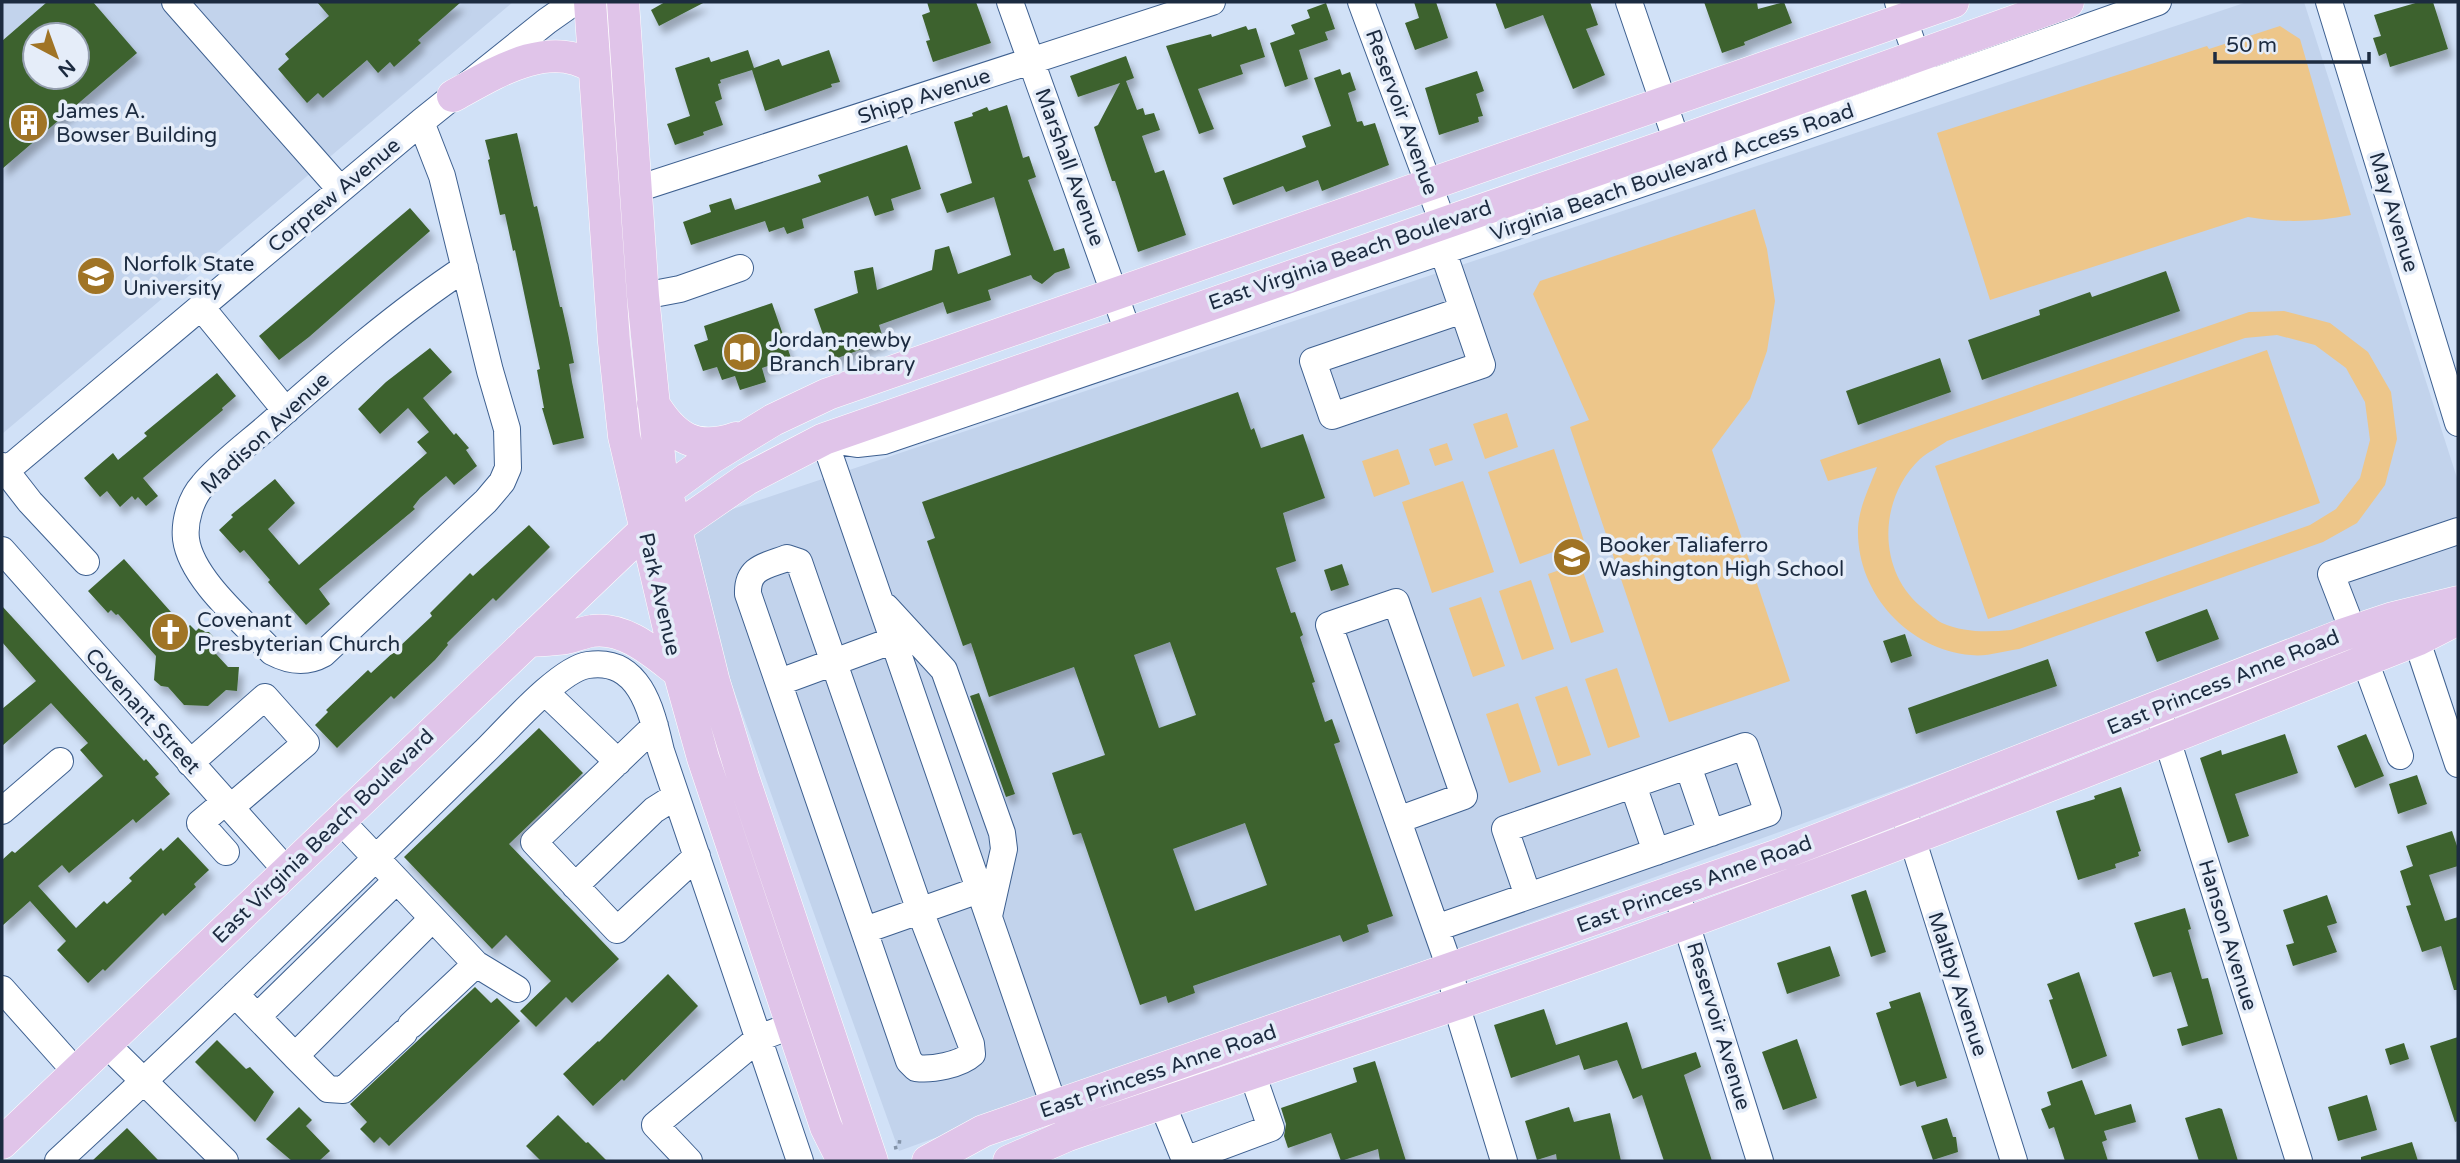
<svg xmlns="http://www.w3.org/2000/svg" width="2460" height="1163" viewBox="0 0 2460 1163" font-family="'Varela Round',sans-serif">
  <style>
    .built { fill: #c2d3ec; fill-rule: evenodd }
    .green { fill: #edc68a; fill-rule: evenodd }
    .building { fill: #3d622f; fill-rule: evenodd; filter: url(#shadow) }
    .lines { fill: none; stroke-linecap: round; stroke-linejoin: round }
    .minor-casing { stroke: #3e6090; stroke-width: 28 }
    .major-casing { stroke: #fff; stroke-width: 33 }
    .path { stroke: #8494a9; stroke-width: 3.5; stroke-dasharray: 3.5 5; stroke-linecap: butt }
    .minor { stroke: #fff; stroke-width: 26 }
    .major { stroke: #e0c4e9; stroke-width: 32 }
    .labels { text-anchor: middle; stroke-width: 7; stroke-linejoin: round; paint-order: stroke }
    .street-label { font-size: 21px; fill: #1c2b40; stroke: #e5edf9 }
    .poi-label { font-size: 21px; fill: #1c2b40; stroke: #e5edf9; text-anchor: start }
  </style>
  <defs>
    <filter id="shadow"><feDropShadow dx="4.5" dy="8" stdDeviation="3.5" flood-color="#0004"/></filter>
  </defs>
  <rect width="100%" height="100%" fill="#d1e1f7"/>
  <path class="built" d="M2,2H513L2,434ZM35,35H77V77H35Z
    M2247,2H2304L2458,481V586L899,1151L676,528Z"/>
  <path class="green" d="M2280,26L2300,39L2351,215C2316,222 2283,223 2248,217L1990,300L1937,133L2207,46L2209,49Z
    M1755,209L1767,249L1775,301L1767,351L1750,399L1712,450L1790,681L1669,722L1570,427L1589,420L1533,294L1540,281Z
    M2284,311L2330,323L2368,352L2391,392L2397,439L2385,485L2357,523L2323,542L2019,649C2004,651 1986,657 1971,655C1907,649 1856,592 1858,528C1859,507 1870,486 1877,467L1828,481L1820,460L2249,312ZM2277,335L2315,345L2346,368L2365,402L2370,440L2360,478L2336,509L2310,525L2011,630C1988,632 1965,633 1942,623C1936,620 1930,614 1925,610C1877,574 1877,500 1920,459C1928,452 1939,447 1947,441L2245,338Z
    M2267,350L2320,503L1988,619L1935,466Z
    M1507,413L1518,447L1485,459L1473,424Z
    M1447,443L1453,460L1435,466L1429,449Z
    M1398,449L1410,484L1374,497L1362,461Z
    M1554,449L1584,541L1520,564L1488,472Z
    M1463,481L1494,572L1432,593L1402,502Z
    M1580,563L1604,632L1571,643L1548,574Z
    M1531,580L1554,649L1522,660L1499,591Z
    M1481,597L1505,666L1473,677L1449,608Z
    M1617,668L1640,737L1608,748L1585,679Z
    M1567,686L1591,755L1558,766L1535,697Z
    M1518,703L1541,772L1509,783L1486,714Z"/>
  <path class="building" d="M47,2H93L137,53L2,169V41ZM35,35H77V77H35Z
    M317,2H461L418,40L421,43L394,67L390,62L378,73L367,60L323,98L318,93L307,103L278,69L289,59L285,54L329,16Z
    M665,2H705L659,26L651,10Z
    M927,2H976L991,43L933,62L926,41L930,40L922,15L930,12Z
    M1414,2H1436L1448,38L1415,50L1405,23L1419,18Z
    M1495,2H1590L1598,25L1586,29L1605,75L1573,89L1543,15L1505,29Z
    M1704,2H1757L1758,9L1784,2L1792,23L1744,42L1745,45L1722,53Z
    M2419,2H2433L2448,49L2390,67L2386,53L2379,56L2373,38L2381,36L2374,15Z
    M1326,3L1335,29L1325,32L1328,40L1299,50L1308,79L1285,87L1270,43L1295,34L1291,25L1310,18L1307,10Z
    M1246,26L1248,30L1256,28L1265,57L1240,65L1243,74L1198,89L1214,129L1199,134L1166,46L1211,34L1212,37Z
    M748,50L754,68L779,59L782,66L829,50L840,82L831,84L832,87L765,111L752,70L720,80L721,83L718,84L722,99L715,102L723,125L703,132L704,135L675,145L667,124L690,116L675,68L709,57L711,62Z
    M1126,56L1134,78L1126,81L1137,110L1143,108L1145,115L1154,113L1160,130L1142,136L1155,173L1164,170L1186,235L1138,252L1115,181H1112L1094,127L1098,125L1120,83L1078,97L1070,76Z
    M1340,69L1342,75L1350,72L1356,90L1348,93L1357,122L1362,121L1364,126L1375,123L1389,165L1322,191L1318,180L1286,192L1283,186L1233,205L1223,178L1306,147L1302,136L1331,126L1314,78Z
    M1477,71L1484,91L1476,94L1483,116L1478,117L1479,122L1439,135L1425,88Z
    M1007,105L1023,158L1029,156L1036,177L1028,180L1054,251L1064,248L1070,268L1055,273L1042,284L1033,279L1031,275L988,290L991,300L947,314L943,302L879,325L884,341L832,360L814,309L858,293L854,271L873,267L877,290L932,270L935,250L949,246L958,274L1011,255L994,197L947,213L940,194L972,183L954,122L973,116L972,113L987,107L989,111Z
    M517,133L534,207L537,206L560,307H562L569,338L574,363L569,364L572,382L584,438L553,445L542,408H544L537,370L540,369L515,250L513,251L505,214L500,215L488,160L490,159L485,140Z
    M907,145L921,189L891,199L894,210L875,216L868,196L802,219L804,228L787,234L784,227L769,232L765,221L691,245L683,222L711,212L709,205L731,198L735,210L821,182L818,175Z
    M410,208L430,231L309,337L279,360L259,336Z
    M2166,271L2180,311L1982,380L1968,340L2040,315L2039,310L2090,292L2092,297Z
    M772,303L791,358L762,368L766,382L740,390L735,376L722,380L717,367L703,371L694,345L708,340L704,326Z
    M430,348L452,372L423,398L454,435L456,433L469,448L466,450L477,466L454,485L446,476L420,498L413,507L415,509L319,589L330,604L306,625L268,582L270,580L244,550L240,553L219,530L233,517L231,515L275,479L295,503L268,529L299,565L427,453L417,442L429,432L408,408L380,434L358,409L386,382Z
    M1940,358L1951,392L1858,425L1846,391Z
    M217,373L236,396L222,408L223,410L143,478L158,496L146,506L138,497L135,500L132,496L120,507L107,491L100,497L84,478L113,453L118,460L147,436L144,433Z
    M1238,392L1251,430L1254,428L1261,448L1303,434L1325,498L1283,513L1296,561L1276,568L1291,613L1295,612L1303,635L1300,637L1315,682L1312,683L1325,722L1332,719L1340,742L1334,744L1393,916L1367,925L1369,932L1343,942L1340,935L1193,986L1195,993L1168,1003L1166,996L1140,1005L1081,833L1073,835L1052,773L1105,755L1074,667L989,697L971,643L963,646L927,541L935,538L922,502ZM1170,642L1196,715L1159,728L1134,655ZM1245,823L1267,885L1195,911L1173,849Z
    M529,525L550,547L496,601L493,598L447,643L448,645L435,660L394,699L391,696L337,748L315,725L328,712L326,710L368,670L371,673L398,648L432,616L430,613L470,573L473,576Z
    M124,559L186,629L190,625L196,631L200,627L205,632H209L216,640V654L228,667H239L237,691L226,690L208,706L184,705L168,687L161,686L154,680L156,656L118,614L116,615L111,610L108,613L88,591Z
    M1342,564L1349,585L1331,591L1324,570Z
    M2,606L144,761L146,759L159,774L155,777L170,794L136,823L133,819L69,873L62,865L38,886L76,928L104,901L107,904L132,881L129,878L161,848L163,851L178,837L209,870L194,884L196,887L165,916L163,913L105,971L103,969L88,983L57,950L66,941L30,901L2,926V860L12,851L15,853L103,776L80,750L88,743L51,703L2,746V709L36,681L2,642Z
    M2207,609L2219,639L2157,662L2145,632Z
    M1905,634L1912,656L1891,663L1883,641Z
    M2048,659L2057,686L1916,734L1908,708Z
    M979,693L1015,794L1006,797L970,696Z
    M539,728L583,773L509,844L619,959L572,1003L566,997L536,1027L520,1011L551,981L506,935L492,949L404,857Z
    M2285,734L2298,773L2235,794L2249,836L2228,843L2200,758L2221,750L2222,755Z
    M2366,734L2384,776L2355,788L2337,746Z
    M2417,775L2427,804L2398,814L2389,784Z
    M2121,787L2141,851L2138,852L2139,856L2115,864L2116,868L2078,880L2056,811L2095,799L2094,796Z
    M2452,831L2458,849V866L2429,875L2445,921L2458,917V990H2454L2441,946L2422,952L2406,906L2411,905L2400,871L2413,866L2406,846Z
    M1866,890L1886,952L1871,957L1851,895Z
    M2327,895L2337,923L2327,926L2337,952L2293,966L2286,945L2294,943L2283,910Z
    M2185,908L2191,929L2188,930L2202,979L2208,978L2223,1034L2182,1046L2177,1029L2188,1026L2171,972L2153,977L2134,923Z
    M1830,946L1840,976L1787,994L1777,963Z
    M2079,972L2107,1056L2072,1069L2049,1000L2053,999L2047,984Z
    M668,974L698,1006L624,1081L622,1079L593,1106L563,1074L598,1041L599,1042Z
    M475,987L491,1003L497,998L520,1021L389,1146L380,1137L374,1143L360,1129L367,1122L350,1104Z
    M1920,992L1947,1078L1917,1087L1915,1081L1900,1086L1876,1013L1891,1008L1889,1002Z
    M1544,1009L1556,1045L1627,1022L1642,1069L1696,1052L1701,1067L1684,1075L1712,1161H1664L1642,1095L1633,1099L1617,1060L1584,1070L1579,1055L1511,1078L1494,1025Z
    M2458,1037V1121L2455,1122L2430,1046Z
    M1797,1039L1817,1098L1783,1110L1762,1052Z
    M217,1040L246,1069L250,1067L274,1092L255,1122L195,1062Z
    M2404,1043L2409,1059L2390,1065L2385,1049Z
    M1375,1061L1406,1161H1380L1378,1149L1341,1161L1331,1133L1288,1148L1284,1136L1286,1124L1281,1108L1357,1082L1353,1068Z
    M2082,1080L2095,1115L2131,1104L2136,1122L2104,1131L2107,1140L2102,1142L2108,1161H2065L2054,1127L2049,1129L2041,1109L2051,1105L2047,1092Z
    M2367,1095L2377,1130L2338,1141L2328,1107Z
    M299,1107L312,1120L306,1126L330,1151L319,1161H292L266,1139Z
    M1569,1107L1574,1122L1610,1113L1621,1161H1557L1556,1154L1537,1160L1525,1121Z
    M2219,1108L2222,1109L2238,1161H2199L2185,1118Z
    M558,1115L586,1143L588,1142L607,1161H541L526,1146Z
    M1947,1118L1953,1137H1956L1958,1152L1933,1160L1921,1126Z
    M127,1128L159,1161H92Z
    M2412,1142L2418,1161H2361V1157Z"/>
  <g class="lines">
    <defs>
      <path id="minor" d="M175,2L340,189
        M1010,2L1128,332
        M1361,2L1443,223
        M1629,2L1677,142
        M1898,2L1923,75
        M2329,2L2458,423
        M421,122L442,176L490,371L507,429L508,468L502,482L486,501L323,654C305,664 289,661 272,652C245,623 191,579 186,539C184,521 191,498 203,485C220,464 253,440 274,421C335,367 397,313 465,268
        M603,200L1212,2
        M1437,234L1482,365L1332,416L1313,361L1463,310
        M643,296L680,289L740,268
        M201,307L286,411
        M2,466L30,502L86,562
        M2,474L421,122L547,21L574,2
        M2,550L286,870
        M787,558L799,562L920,911L971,1044L972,1054C960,1065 932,1070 916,1068L909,1061L748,594C747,567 766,566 787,558Z
        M886,607L944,670L1002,833L1004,849L989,916
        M2411,623L2458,764
        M2353,631L2331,574L2458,531
        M2365,661L2400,756
        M780,682L894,640
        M545,692L618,762
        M2161,720L2299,1161
        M655,726L534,842L617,930L697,856
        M190,763L265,697L306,743L230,808
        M1688,766L1711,833
        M1633,785L1656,852
        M225,802L200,823L226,852
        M2,811L60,761
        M1906,819L2014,1161
        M340,820L476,964L411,1025
        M1398,820L1464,796L1396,602L1329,625L1451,971L1456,1004L1504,1161
        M575,886L654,810L676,796
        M1676,891L1760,1161
        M1436,928L1768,813L1745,746L1505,829L1528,896
        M865,930L979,890
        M476,964L517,989
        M2,989L76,1072
        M235,994L295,1056L432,919
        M258,1016L396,881
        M105,1043L225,1161
        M295,1056L328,1089L343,1090L404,1033
        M1162,1103L1185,1160L1271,1128L1252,1073
        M1054,1106L824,439L857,444L884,441L1705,162L2158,2
        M58,1161C202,1028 343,891 483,753C505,732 559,669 588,665C641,657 652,713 661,751L800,1161
        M689,1161L655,1125L759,1038L793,1025"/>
      <path id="major" d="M590,2L614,342L624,436L679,672L703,758L826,1127L843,1161
        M623,2L643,296L660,465L714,682L743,777L872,1161
        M453,96C493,74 550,37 594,68
        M653,403C674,438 696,452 736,438
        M645,530L676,528L747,479L824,439L1677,142L2068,2
        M528,641C541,640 554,640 566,638C575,636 584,632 592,631C625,626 655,654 679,672
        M2,1143L645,530L667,492L674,485L711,458L773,420L828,394L1953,2
        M928,1161L983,1131L1781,854L2342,635L2393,618L2458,602
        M1009,1161L1068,1135C1275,1065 1484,997 1689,922C1934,833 2175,736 2417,640L2458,619"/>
    </defs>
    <use href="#minor" class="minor-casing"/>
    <use href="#major" class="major-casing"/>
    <path class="path" d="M894,1148L899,1147L900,1136"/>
    <use href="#minor" class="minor"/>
    <use href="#major" class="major"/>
  </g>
  <defs>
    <symbol id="building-disc" viewBox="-11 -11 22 22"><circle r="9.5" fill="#a07425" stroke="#e5edf9"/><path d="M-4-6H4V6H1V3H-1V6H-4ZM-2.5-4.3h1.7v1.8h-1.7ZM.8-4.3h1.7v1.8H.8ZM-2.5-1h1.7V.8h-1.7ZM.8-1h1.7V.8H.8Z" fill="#fff"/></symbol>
    <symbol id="university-disc" viewBox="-11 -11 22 22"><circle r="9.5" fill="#a07425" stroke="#e5edf9"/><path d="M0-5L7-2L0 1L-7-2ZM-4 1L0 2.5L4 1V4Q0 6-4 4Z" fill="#fff"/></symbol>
    <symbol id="library-disc" viewBox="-11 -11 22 22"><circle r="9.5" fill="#a07425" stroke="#e5edf9"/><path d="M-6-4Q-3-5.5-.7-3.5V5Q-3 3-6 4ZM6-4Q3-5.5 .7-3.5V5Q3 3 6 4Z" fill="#fff"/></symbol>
    <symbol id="school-disc" viewBox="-11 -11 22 22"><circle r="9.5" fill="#a07425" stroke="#e5edf9"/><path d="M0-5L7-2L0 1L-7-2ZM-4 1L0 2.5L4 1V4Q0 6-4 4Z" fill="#fff"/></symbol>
    <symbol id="church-disc" viewBox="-11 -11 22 22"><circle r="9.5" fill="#a07425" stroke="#e5edf9"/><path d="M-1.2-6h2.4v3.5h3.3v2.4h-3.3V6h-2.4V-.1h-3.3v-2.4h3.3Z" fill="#fff"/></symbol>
  </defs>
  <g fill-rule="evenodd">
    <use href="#building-disc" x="7" y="101" width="44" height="44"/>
    <use href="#university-disc" x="74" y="254" width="44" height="44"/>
    <use href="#library-disc" x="720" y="330" width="44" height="44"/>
    <use href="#school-disc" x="1550" y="535" width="44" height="44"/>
    <use href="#church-disc" x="148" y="610" width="44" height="44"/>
  </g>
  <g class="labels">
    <g class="street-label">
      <text transform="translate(924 96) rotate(-18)" y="7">Shipp Avenue</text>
      <text transform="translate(1402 112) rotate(70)" y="7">Reservoir Avenue</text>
      <text transform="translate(1070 167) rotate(70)" y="7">Marshall Avenue</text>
      <text transform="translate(1672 172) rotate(-19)" y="7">Virginia Beach Boulevard Access Road</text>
      <text transform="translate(334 195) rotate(-40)" y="7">Corprew Avenue</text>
      <text transform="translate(2394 212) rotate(73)" y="7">May Avenue</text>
      <text transform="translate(1350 255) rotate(-19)" y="7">East Virginia Beach Boulevard</text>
      <text transform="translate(265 433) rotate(-43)" y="7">Madison Avenue</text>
      <text transform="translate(660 594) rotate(77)" y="7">Park Avenue</text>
      <text transform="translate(2223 682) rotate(-22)" y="7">East Princess Anne Road</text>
      <text transform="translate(143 711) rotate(48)" y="7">Covenant Street</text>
      <text transform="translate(323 836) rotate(-44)" y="7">East Virginia Beach Boulevard</text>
      <text transform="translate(1694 884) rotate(-20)" y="7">East Princess Anne Road</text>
      <text transform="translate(2228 935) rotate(73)" y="7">Hanson Avenue</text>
      <text transform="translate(1958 984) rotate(72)" y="7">Maltby Avenue</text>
      <text transform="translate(1719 1026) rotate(73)" y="7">Reservoir Avenue</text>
      <text transform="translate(1158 1071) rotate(-19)" y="7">East Princess Anne Road</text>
    </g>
    <g class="poi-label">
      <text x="56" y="118">James A.<tspan x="56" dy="24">Bowser Building</tspan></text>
      <text x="123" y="271">Norfolk State<tspan x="123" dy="24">University</tspan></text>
      <text x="769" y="347">Jordan-newby<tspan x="769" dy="24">Branch Library</tspan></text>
      <text x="1599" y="552">Booker Taliaferro<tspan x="1599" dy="24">Washington High School</tspan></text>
      <text x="197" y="627">Covenant<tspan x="197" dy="24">Presbyterian Church</tspan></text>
    </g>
  </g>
  <rect width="2460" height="1163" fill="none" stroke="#1c2b40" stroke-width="7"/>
  <g transform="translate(56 56) rotate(139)"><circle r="33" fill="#e5edf9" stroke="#959faf" stroke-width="2"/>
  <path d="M0-5L12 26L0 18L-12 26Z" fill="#a07425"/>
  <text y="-10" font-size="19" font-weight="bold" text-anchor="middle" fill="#1c2b40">N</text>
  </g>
  <path d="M2215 52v10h154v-10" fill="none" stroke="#1c2b40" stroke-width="3.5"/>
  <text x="2226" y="52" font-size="21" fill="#1c2b40" stroke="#e5edf9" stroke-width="5" paint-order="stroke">50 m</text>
</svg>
